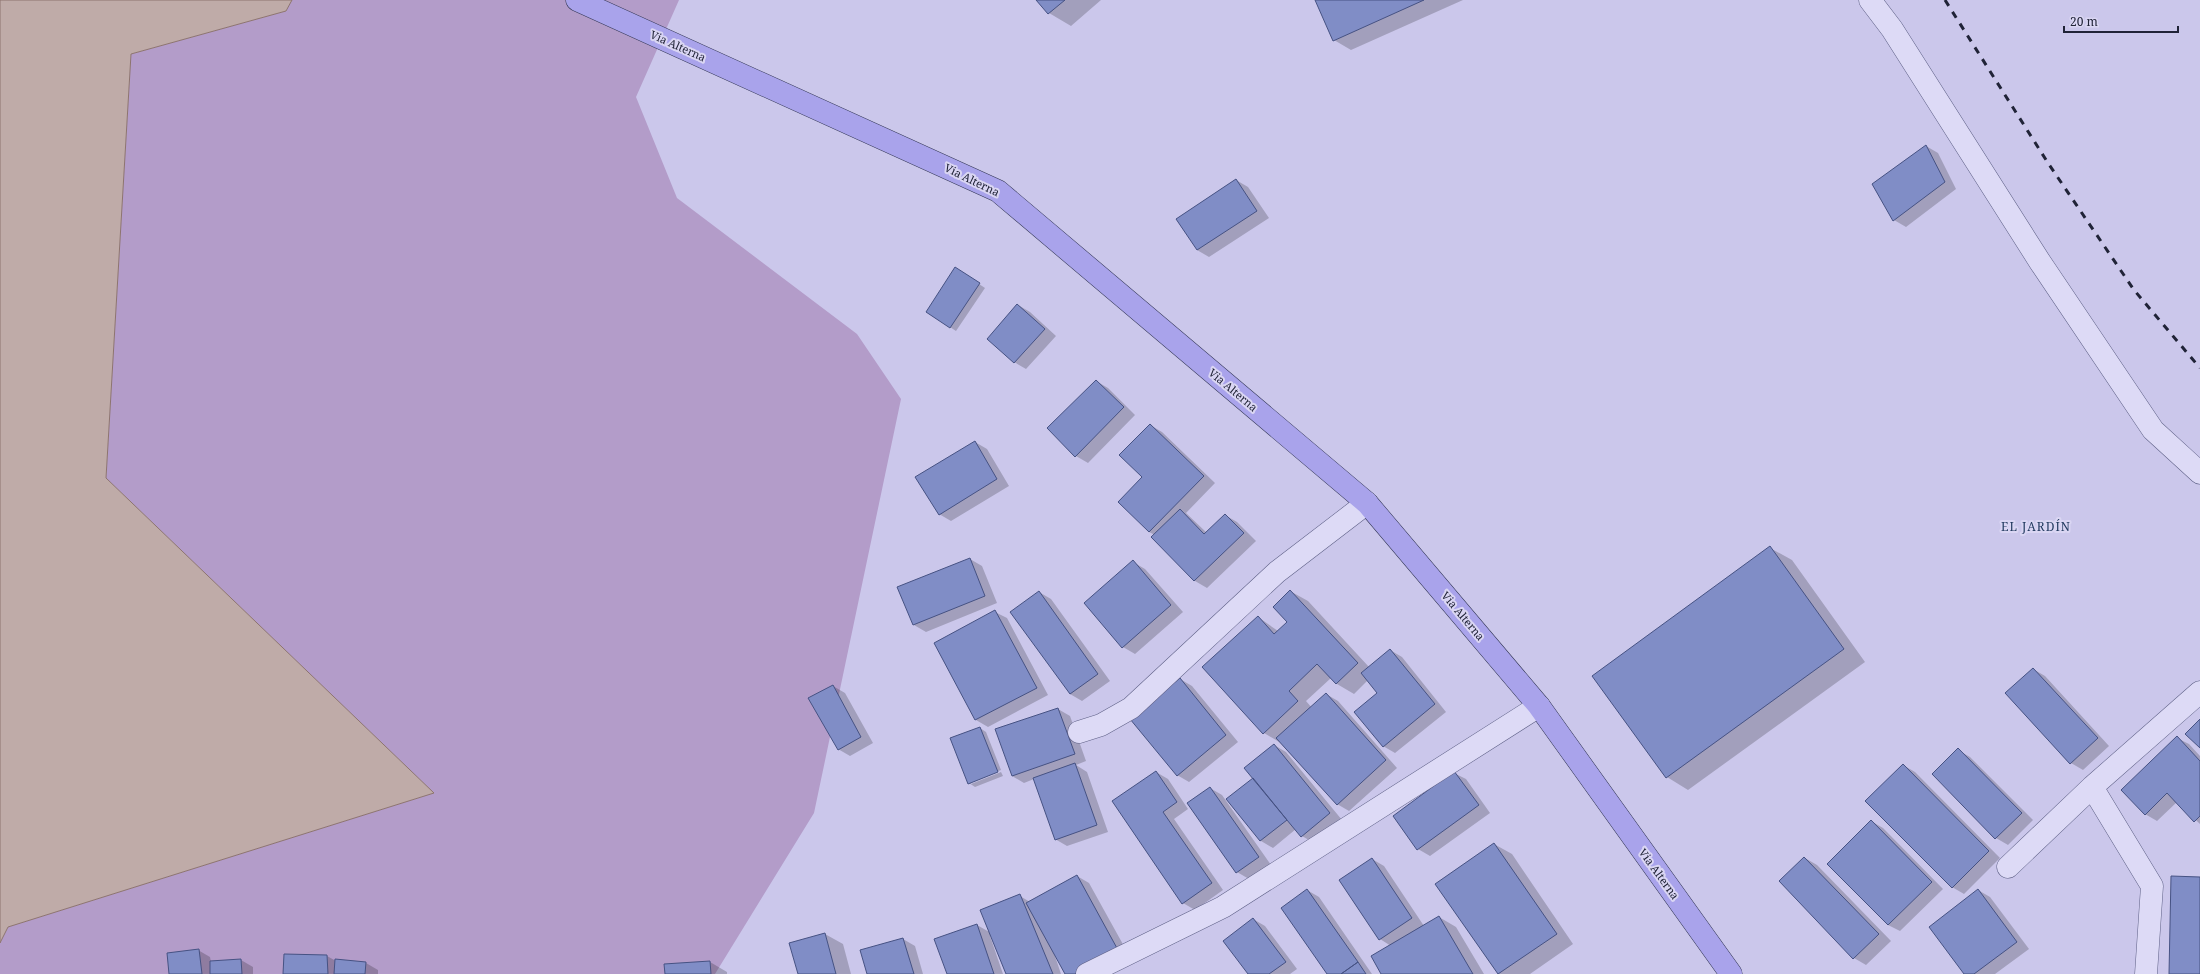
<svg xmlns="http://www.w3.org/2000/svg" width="2200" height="974" viewBox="0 0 2200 974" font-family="'Noto Serif',serif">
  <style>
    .green { fill: #b39cc9 }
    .water { fill: #bfaba8; stroke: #8d746f }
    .shadow { fill: #0003 }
    .building { fill: #808dc6; stroke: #465283 }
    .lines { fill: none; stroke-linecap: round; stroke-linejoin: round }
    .minor-casing { stroke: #5e6086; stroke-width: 23 }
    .major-casing { stroke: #323654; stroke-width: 23 }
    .minor { stroke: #dddaf6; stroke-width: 22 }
    .major { stroke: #a9a3eb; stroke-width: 22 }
    .rail { stroke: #202337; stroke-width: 3; stroke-dasharray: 7 7; stroke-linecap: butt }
    .labels { text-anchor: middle; stroke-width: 4; stroke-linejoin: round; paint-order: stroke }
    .street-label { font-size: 11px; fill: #202337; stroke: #dad6f3 }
    .neighbourhood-label { font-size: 12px; letter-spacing: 1px; fill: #233b60; stroke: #dad6f3 }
  </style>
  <rect width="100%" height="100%" fill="#cbc7eb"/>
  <path class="green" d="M292,0H679L636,97L677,198L857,334L901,399L814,813L715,974H0V943L8,927L434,793L106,478L131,54L286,11Z"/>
  <path class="water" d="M0,0H292L286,11L131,54L106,478L434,793L8,927L0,943Z"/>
  <path class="shadow" d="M1038,0H1101L1071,26L1049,13Z
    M1316,0H1463L1351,50L1334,40Z
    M1926,146L1938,153L1956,189L1906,227L1894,220Z
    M1236,180L1248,187L1269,218L1209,257L1197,250Z
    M961,272L985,288L956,331L927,312Z
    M1018,305L1030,312L1056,336L1026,369L1014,362Z
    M1096,381L1108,388L1135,415L1088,463L1076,456Z
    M1150,425L1162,432L1215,483L1186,513L1207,533L1225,515L1237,522L1256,541L1207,588L1195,581L1152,537L1155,535L1149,532L1144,477Z
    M975,442L987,449L1009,486L951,521L939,514Z
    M1770,548L1792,560L1865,662L1688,790L1667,777Z
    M970,559L982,566L997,603L926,632L914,625L899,588Z
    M1133,562L1145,569L1183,612L1135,654L1123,647Z
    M1290,591L1308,601L1369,667L1390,650L1402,657L1446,712L1395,753L1383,746L1378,693L1368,680L1354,694L1337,684L1331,678L1306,701L1312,708L1326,694L1338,701L1397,768L1349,811L1337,804L1281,743L1264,733L1258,617L1278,631L1288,622Z
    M1039,592L1051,599L1110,681L1082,701L1070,694Z
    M995,612L1007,618L1048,695L988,727L976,720L935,643Z
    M2033,669L2045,676L2109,746L2083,770L2071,763Z
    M1180,679L1192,686L1238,742L1189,782L1177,775Z
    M833,686L845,693L873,743L850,756L838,749Z
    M1058,709L1070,716L1086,761L1076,765L1087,772L1108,832L1067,846L1055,839L1034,779L1024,783L1012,776Z
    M980,728L986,732L1001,770L971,782V784L1001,772L1003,776L975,787L969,783Z
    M2177,738L2189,744L2200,756V824L2177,802L2157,821L2145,814Z
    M1274,745L1286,752L1342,820L1314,843L1302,836L1296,829L1273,848L1261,841L1227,800L1255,778Z
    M1958,750L1970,757L2033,820L2008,845L1996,838L1933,774Z
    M1903,765L1915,772L2000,858L1964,894L1952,887Z
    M1156,772L1168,779L1188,809L1174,819L1223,890L1195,910L1183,903L1113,801Z
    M1454,773L1466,779L1490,813L1430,856L1418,849Z
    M1210,788L1222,795L1271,865L1249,879L1237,872Z
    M1871,821L1883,828L1943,889L1900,931L1888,925Z
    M1494,844L1512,854L1573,944L1530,974H1498L1436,884Z
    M1805,858L1817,865L1891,941L1866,965L1854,958L1780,881Z
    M1372,859L1384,866L1424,926L1439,917L1456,927L1484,974H1383L1391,946L1380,939Z
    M1077,876L1089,883L1130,957L1099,974H1067L1053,950L1061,974H1007L992,936H990L1003,974H948L977,925L991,933L1020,896L1030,902Z
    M1307,890L1319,897L1372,974H1329Z
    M1978,890L1990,897L2029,949L1995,974H1965Z
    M1253,919L1265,926L1297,969L1290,974H1249Z
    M825,934L843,944L851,974H799L791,943Z
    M903,939L915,946L923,974H868Z
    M198,950L210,957L211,962L241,960L253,967V974H170Z
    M327,956L336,961L366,963L378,970V974H284Z
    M710,962L727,972V974H666Z"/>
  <path class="building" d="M1036,0H1065L1048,14Z
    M1315,0H1424L1333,41Z
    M1926,145L1945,182L1893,221L1872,184Z
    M1236,179L1257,211L1197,250L1176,219Z
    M955,267L980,283L950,328L926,312Z
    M1017,304L1045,329L1014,363L987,339Z
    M1096,380L1124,407L1075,457L1047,428Z
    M1150,424L1204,476L1149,532L1118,502L1142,477L1119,455Z
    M975,441L997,479L939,515L915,477Z
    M1180,509L1204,534L1225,514L1244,533L1194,581L1151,537Z
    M1770,546L1844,649L1666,778L1592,676Z
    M970,558L985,596L913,625L897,587Z
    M1133,560L1171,605L1122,648L1084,603Z
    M1290,590L1358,663L1336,684L1317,664L1289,691L1298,701L1263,734L1202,667L1258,616L1274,634L1287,622L1273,607Z
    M1039,591L1098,674L1070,694L1010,612Z
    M995,610L1037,688L975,720L934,643Z
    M1390,649L1435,704L1383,747L1354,712L1377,693L1361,673Z
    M2033,668L2098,738L2070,764L2005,693Z
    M1180,678L1226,735L1177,776L1130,719Z
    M833,685L861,737L838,750L808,698Z
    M1326,693L1386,760L1337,805L1276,738Z
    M1058,708L1075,754L1012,776L995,729Z
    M2200,719V748L2185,734Z
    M980,727L998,772L968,784L950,738Z
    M2177,736L2200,761V816L2194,822L2167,793L2145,815L2121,790Z
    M1274,744L1330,813L1301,837L1244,768Z
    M1958,748L2022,813L1995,839L1932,774Z
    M1075,763L1097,825L1055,840L1033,778Z
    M1903,764L1989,851L1952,888L1865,801Z
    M1156,771L1177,802L1163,812L1212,883L1182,904L1112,801Z
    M1454,771L1479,805L1417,850L1393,816Z
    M1253,778L1287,820L1260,841L1226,799Z
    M1210,787L1259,857L1236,873L1187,803Z
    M1871,820L1932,882L1888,925L1827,864Z
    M1494,843L1557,934L1498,974L1435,884Z
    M1804,857L1879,934L1853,959L1779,881Z
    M1372,858L1412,918L1379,940L1339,880Z
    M1077,875L1118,950L1075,974H1065L1026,903Z
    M2171,876L2200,877V974H2169Z
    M1307,889L1358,962L1341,974H1327L1281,908Z
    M1978,889L2017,942L1974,974H1964L1929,927Z
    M1020,894L1053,974H1006L980,910Z
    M1439,916L1473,974H1381L1371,956Z
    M1253,918L1286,962L1269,974H1248L1223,941Z
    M977,924L994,974H947L934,939Z
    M825,933L836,974H798L789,943Z
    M903,938L914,974H867L860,950Z
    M199,949L202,974H169L167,953Z
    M284,954L327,955L328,974H283Z
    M241,959L242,974H210V961Z
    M335,959L366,962L365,974H334Z
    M710,961L711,974H665L664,964Z
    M1358,962L1366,974H1341Z"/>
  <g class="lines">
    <defs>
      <path id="minor" d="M1870,0L1892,29L2040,262L2153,430L2200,473
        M1079,732L1101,725L1131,708L1277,572L1367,503
        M2092,787L2152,886L2146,974
        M2008,867L2092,787L2200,692
        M1087,974L1223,907L1539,706"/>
      <path id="major" d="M577,0L998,191L1367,503L1539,706L1731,974"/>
    </defs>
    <use href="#minor" class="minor-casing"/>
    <use href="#major" class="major-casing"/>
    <use href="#minor" class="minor"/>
    <use href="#major" class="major"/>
    <path class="rail" d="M1945,0L2048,163L2134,290L2200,368"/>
  </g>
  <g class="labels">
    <g class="street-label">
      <text transform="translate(678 46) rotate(24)" y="4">Via Alterna</text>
      <text transform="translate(972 180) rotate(26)" y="4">Via Alterna</text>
      <text transform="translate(1233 390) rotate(40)" y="4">Via Alterna</text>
      <text transform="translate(1463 616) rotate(50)" y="4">Via Alterna</text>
      <text transform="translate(1659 874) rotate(54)" y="4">Via Alterna</text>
    </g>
    <g class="neighbourhood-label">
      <text x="2036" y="531">EL JARDÍN</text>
    </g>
  </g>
  <path d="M2064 26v6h114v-6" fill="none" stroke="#202337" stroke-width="2"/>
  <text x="2070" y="26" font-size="12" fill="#202337" stroke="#dad6f3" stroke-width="3" paint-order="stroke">20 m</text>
</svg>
